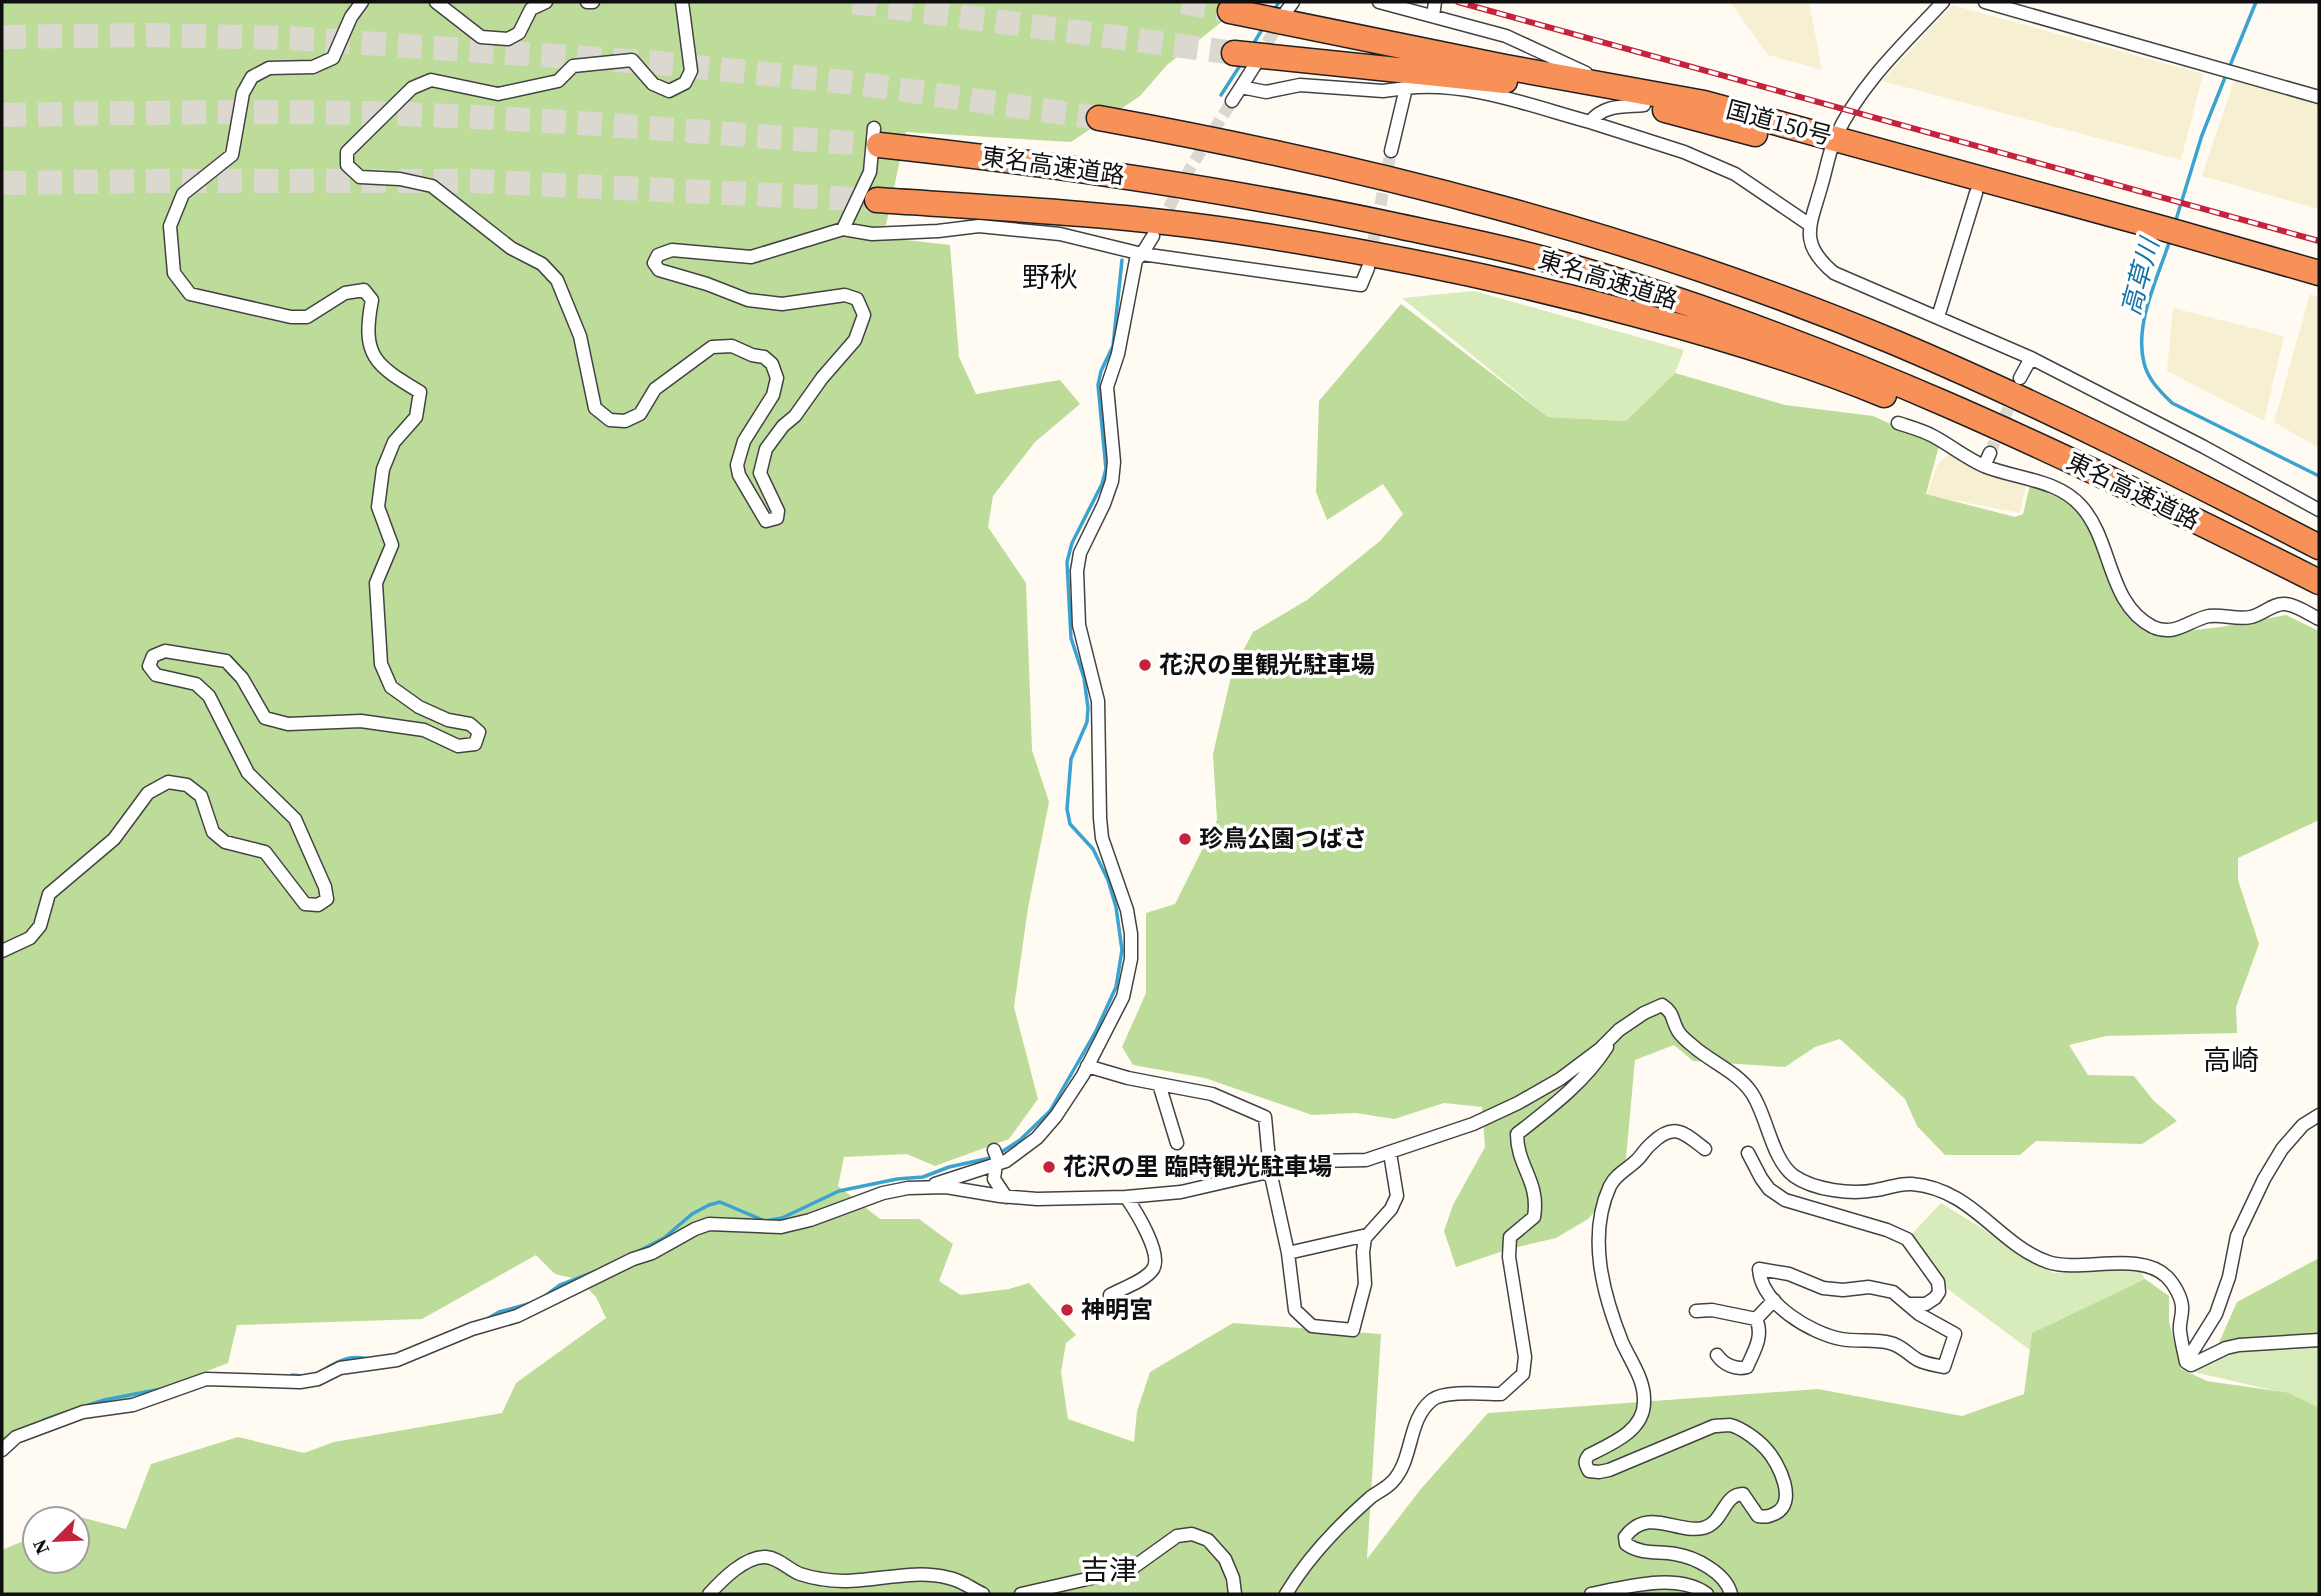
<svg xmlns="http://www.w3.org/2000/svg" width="2321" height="1596" viewBox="0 0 2321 1596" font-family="'Source Serif 4','Noto Sans JP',serif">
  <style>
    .farmland { fill: #f6efd1 }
    .green { fill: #d8ebba }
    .forest { fill: #bedc99 }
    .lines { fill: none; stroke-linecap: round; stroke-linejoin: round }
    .stream { stroke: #3aa3d1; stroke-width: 3.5 }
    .street-tunnel { stroke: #dbd8d0; stroke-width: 12; stroke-dasharray: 12 6; stroke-linecap: butt }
    .highway-tunnel { stroke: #dbd8d0; stroke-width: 24; stroke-dasharray: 24 12; stroke-linecap: butt }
    .street-casing { stroke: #424242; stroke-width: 15 }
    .highway-casing { stroke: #202020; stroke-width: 27 }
    .street { stroke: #fff; stroke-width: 12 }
    .highway { stroke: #f79158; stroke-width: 24 }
    .rail-casing { stroke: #c4233b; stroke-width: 6 }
    .rail { stroke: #fff; stroke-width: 3.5; stroke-dasharray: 10; stroke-linecap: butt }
    .poi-dot { fill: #c4233b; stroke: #fff; stroke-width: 2.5 }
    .labels { text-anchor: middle; stroke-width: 7; stroke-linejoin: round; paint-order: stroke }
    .street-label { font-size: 24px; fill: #0f0f0f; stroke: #fff }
    .poi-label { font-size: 24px; font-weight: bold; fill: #0f0f0f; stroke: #fff; text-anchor: start }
    .water-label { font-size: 26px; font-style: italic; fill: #1574a5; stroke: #fff }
    .quarter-label { font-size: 28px; fill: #0f0f0f; stroke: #fff }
  </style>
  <rect width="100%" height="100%" fill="#fffbf2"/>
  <path class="farmland" d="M1730,2H1809L1822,70L1768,55Z
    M1952,5L2203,74L2181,160L1882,81Z
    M2234,81L2319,103V209L2202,176Z
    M2310,294L2319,297V448L2274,422Z
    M2173,308L2284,336L2264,421L2167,371Z
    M1949,454L2027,480L2020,513L1927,495L1937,465Z"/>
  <path class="green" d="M1474,291L1684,350L1675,373L1626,421L1548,417L1402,298Z
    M1941,1203L2054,1273L2139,1269L2145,1279L2032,1333L2030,1350L1938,1282L1907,1239Z
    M2319,1342V1410L2293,1395L2181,1369L2254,1344Z"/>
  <path class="forest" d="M2,2H1247L1167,65L1140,96L1071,142L906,132L886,225L845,233L950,245L959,357L976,394L1060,380L1080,404L1035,442L993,496L988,527L1026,583L1032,750L1049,802L1028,908L1014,1007L1038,1099L1009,1139L935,1166L907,1154L844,1157L838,1186L880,1219H919L953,1244L939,1281L961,1295L1009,1289L1029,1283L1076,1335L1066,1343L1061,1372L1068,1419L1134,1442L1137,1411L1150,1372L1233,1323L1381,1334L1367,1559L1420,1490L1488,1413L1818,1389L1962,1416L2024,1394L2032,1333L2145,1279L2169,1296V1322L2181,1369L2207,1381L2289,1393L2319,1408V1594H2V1550L35,1536V1561H77V1519H74L80,1517L126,1529L151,1464L238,1437L304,1453L334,1442L502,1413L516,1383L606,1318L596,1297L580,1280L555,1274L536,1255L422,1319L237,1325L228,1363L2,1450Z
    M1401,304L1548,417L1626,421L1675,373L1785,405L1873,416L1939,446L1926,494L2015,517L2023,514L2030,485L2072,504L2093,533L2122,601L2151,635L2221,627L2286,615L2319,631V820L2238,858V880L2259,944L2236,1007L2237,1033L2106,1036L2069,1045L2088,1075L2134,1076L2153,1100L2177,1121L2142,1144L2036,1141L2020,1155H1945L1917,1126L1905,1099L1840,1039L1815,1047L1785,1067L1693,1061L1674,1045L1635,1060L1624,1180L1588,1219L1556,1238L1509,1249L1456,1267L1444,1231L1453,1205L1485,1147L1482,1107L1444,1103L1394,1119L1356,1113L1312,1115L1205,1078L1133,1065L1122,1047L1146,993V913L1175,904L1217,820L1213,754L1232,672L1253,632L1307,600L1380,541L1403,514L1383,484L1327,520L1316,492L1319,401Z
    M2319,1258V1343L2217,1347L2237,1302Z"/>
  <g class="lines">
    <path class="stream" d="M1274,10L1279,2
      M1252,46L1263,28
      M2229,68L2256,2
      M1221,95L1241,64
      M2175,223L2202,135L2226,75
      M2170,240C2158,277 2134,324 2144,363C2148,380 2161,392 2172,403L2319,476
      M639,1251L664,1238L692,1214L709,1205L720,1202L765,1221L782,1218L839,1191L897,1179L923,1177L949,1167L990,1158L1003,1151L1020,1140L1050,1111L1096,1031L1116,987L1122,950L1116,907L1108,880L1093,849L1070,824L1067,809L1071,759L1087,722L1088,708L1084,678L1071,638L1067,562L1072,543L1102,484L1106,469L1098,385L1101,371L1113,346L1122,260
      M545,1296L560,1285L594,1272
      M487,1319L499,1312L532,1303
      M327,1368C341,1359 352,1355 369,1359
      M292,1375L304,1376
      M44,1420L104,1400L161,1389"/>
    <path class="street-tunnel" d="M1258,58L1281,20
      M1160,224L1191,167L1232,101
      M1370,258L1391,151
      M1990,453L2015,392"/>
    <path class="highway-tunnel" d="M853,2L1234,53
      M1182,2L1230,11
      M2,37L147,35L290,38L659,63L855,83L1099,118
      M2,115C124,113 245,111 367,113C538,117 709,133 879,145
      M2,183L160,181H472L877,200"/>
    <defs>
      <path id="street" d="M436,2L481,37L508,39L519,33L531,9L546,2
        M587,2H593
        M682,2L691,71L685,83L669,91L653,84L632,60L573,66L558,81L498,94L431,80L412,88L347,152V165L360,177L400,179L432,186L511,248L542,264L557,280L580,336L595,408L610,420L625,421L640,414L655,389L712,347L732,346L752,355L764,357L772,364L777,378L773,395L744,441L737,465L739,475L766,521L777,518L778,511L760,473L766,449L783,426L795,416L822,378L855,340L864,315L857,299L845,295L782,304L748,300L707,284L659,270L654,263L658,255L672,250L751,257L843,229
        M1379,2L1506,36L1586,73
        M1943,2C1904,44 1861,83 1836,136C1829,151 1826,171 1821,187C1810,226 1798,243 1834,273L2031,358L2204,447L2319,510
        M1985,2L2319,97
        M1285,13L1293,2
        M1433,16L1435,2
        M1241,87L1266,92L1300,85L1383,91L1406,88
        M1232,101L1255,65
        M1590,122L1684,152L1735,174L1810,225
        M874,128L870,172L843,229L872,234L938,231L979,226L1060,234L1142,254L1153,236
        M1391,151L1406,88C1467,81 1531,106 1590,122C1604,104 1624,107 1644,105
        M1938,317L1976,193
        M2020,378L2031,358
        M1898,423C1910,427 1922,430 1933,436C1950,445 1966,458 1984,466C2016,479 2057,479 2081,506C2113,541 2107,604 2153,627C2175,637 2189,620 2209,616C2223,614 2236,620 2251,617C2262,615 2273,603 2285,604C2297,605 2309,614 2319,619
        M1984,466L1990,453
        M2,951L30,938L40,926L49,894L114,839L148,793L168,782L187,785L201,796L213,832L225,842L265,852L305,904L318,905L327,899L325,887L295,819L248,773L209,696L196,684L156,675L149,666L153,656L165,651L226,661L242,678L265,718L288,724L361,721L424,730L458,746L475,744L479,732L470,724L448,720L419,707L391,687L381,664L376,583L392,545L378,507L383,469L394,442L416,417L420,392C375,365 361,356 372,300L364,290L345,293L307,317H291L190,294L174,273L170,226L183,194L232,155L243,93L252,77L269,68L313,67L333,58L351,17L362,2
        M1087,1066L1128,1078L1159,1084L1177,1143
        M1159,1084L1212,1094L1265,1117L1270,1171L1288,1253L1295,1310L1312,1326L1353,1330L1365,1284L1363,1252L1365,1238L1391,1209L1397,1196L1390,1153
        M1705,1149C1684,1133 1674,1121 1651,1144C1646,1148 1642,1155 1637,1160C1628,1169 1616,1174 1610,1186C1587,1236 1603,1294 1622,1342C1631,1362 1645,1380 1644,1402C1644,1431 1611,1444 1589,1455C1584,1461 1585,1464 1589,1471L1599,1472L1609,1470L1714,1426C1719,1426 1725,1425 1730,1425C1742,1428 1758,1440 1766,1449C1779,1463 1799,1504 1774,1514C1768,1517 1765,1517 1758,1516L1743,1494C1723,1494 1724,1523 1703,1528C1676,1534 1648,1506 1625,1537L1626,1544C1642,1555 1657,1551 1675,1554C1695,1557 1726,1573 1731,1594
        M994,1150L999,1163
        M1748,1153L1761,1178L1769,1189L1785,1200L1887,1230L1907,1239L1938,1282L1939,1292L1935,1298L1926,1304H1909
        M996,1164L994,1179L1006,1197
        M935,1184L1006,1161L1037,1138L1056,1116L1083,1075L1123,997L1131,959V934L1127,910L1102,838L1100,818L1098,701L1079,625L1077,571L1080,553L1104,504L1112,481L1114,462L1107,387L1118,354L1136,260L1142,254L1361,285L1368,268
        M1288,1253L1367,1235
        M1759,1269L1789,1274L1823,1288L1843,1290L1869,1287L1893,1292L1919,1314L1955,1334L1944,1367C1935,1365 1926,1364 1918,1360C1909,1355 1901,1345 1890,1343C1876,1339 1857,1342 1841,1339C1811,1333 1761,1304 1759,1269Z
        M1110,1295C1123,1288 1145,1281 1153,1269C1163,1254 1135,1210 1126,1197
        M1696,1311L1712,1310L1756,1319L1774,1300
        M1717,1355C1724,1365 1736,1370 1747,1367C1754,1351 1764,1336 1756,1319
        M2186,1362L2216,1314L2229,1277L2237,1236L2264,1179L2282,1149L2303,1125L2319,1115
        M2,1450L16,1437L83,1412L133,1405L206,1379L300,1382L318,1379L340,1368L397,1360L472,1329L517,1316L633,1259L652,1253L695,1229L709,1224L781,1227L810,1220L883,1193L908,1188L946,1187L1000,1196L1037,1199L1126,1197L1181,1192L1315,1161L1366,1160L1473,1124L1518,1103L1560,1079L1600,1049L1619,1030L1644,1013L1662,1005C1675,1014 1671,1019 1678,1031C1681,1036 1688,1042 1693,1046C1711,1062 1737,1072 1751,1092C1767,1114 1771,1159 1794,1176C1814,1190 1852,1195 1876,1190C1889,1188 1899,1183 1912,1184C1973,1189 1997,1244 2048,1262C2081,1273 2140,1250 2167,1277C2174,1284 2183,1299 2182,1310C2182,1317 2179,1324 2180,1331C2181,1341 2184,1352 2186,1362L2191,1365L2226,1348L2239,1345L2319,1340
        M709,1594C722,1580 745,1556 766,1557C779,1558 789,1570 800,1574C806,1576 814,1578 821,1579C863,1587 907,1567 949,1578C961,1580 972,1589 983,1594
        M1021,1594L1131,1569L1177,1536L1192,1534L1208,1540L1225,1559L1233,1578L1235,1594
        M1286,1594C1308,1557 1339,1525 1371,1497C1378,1492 1387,1488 1393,1481C1414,1458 1407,1420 1432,1400C1445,1390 1485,1394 1501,1394L1523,1374L1525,1357L1509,1257L1510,1237L1534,1217C1540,1181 1517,1167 1517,1134C1550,1108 1584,1083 1607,1047
        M1591,1594C1625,1587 1678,1572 1707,1594"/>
      <path id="highway" d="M1230,11L1505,67L1704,103L2165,229L2319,273
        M1234,53L1505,81
        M1665,110L1755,134
        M1099,118C1370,167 1641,236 1896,343C2040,404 2180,475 2319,547
        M879,145C1054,164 1227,189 1398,226C1453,238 1508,248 1562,264C1826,339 2075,459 2319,582
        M877,200C998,208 1120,214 1240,232C1374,252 1507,279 1638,315C1721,337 1804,362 1884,395"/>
    </defs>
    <use href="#street" class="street-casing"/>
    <use href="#highway" class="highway-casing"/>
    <use href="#street" class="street"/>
    <use href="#highway" class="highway"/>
    <defs>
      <path id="rail" d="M1458,2L2319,241"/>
    </defs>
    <use href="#rail" class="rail-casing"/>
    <use href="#rail" class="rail"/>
  </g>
  <g class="poi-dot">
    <circle cx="1145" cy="665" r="7"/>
    <circle cx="1185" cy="839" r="7"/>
    <circle cx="1049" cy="1167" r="7"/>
    <circle cx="1067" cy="1310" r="7"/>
  </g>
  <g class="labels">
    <g class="street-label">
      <text transform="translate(1779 123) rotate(15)" y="8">国道150号</text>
      <text transform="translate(1053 166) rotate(8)" y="8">東名高速道路</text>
      <text transform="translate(1608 280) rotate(17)" y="8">東名高速道路</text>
      <text transform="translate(2133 491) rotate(26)" y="8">東名高速道路</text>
    </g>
    <g class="poi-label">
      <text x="1159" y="673">花沢の里観光駐車場</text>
      <text x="1199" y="847">珍鳥公園つばさ</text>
      <text x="1063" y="1175">花沢の里 臨時観光駐車場</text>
      <text x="1081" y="1318">神明宮</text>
    </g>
    <g class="water-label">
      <text transform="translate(2140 277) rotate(-75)" y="9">高草川</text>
    </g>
    <g class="quarter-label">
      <text x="1050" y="287">野秋</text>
      <text x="2231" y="1070">高崎</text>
      <text x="1109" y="1580">吉津</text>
    </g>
  </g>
  <rect width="2321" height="1596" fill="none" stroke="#0f0f0f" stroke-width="7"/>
  <g transform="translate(56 1540) rotate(246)"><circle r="33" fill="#ffffff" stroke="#9f9f9f" stroke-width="2"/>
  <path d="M0-5L12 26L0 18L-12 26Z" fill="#c4233b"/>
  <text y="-10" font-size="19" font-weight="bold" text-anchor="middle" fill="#0f0f0f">N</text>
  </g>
</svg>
